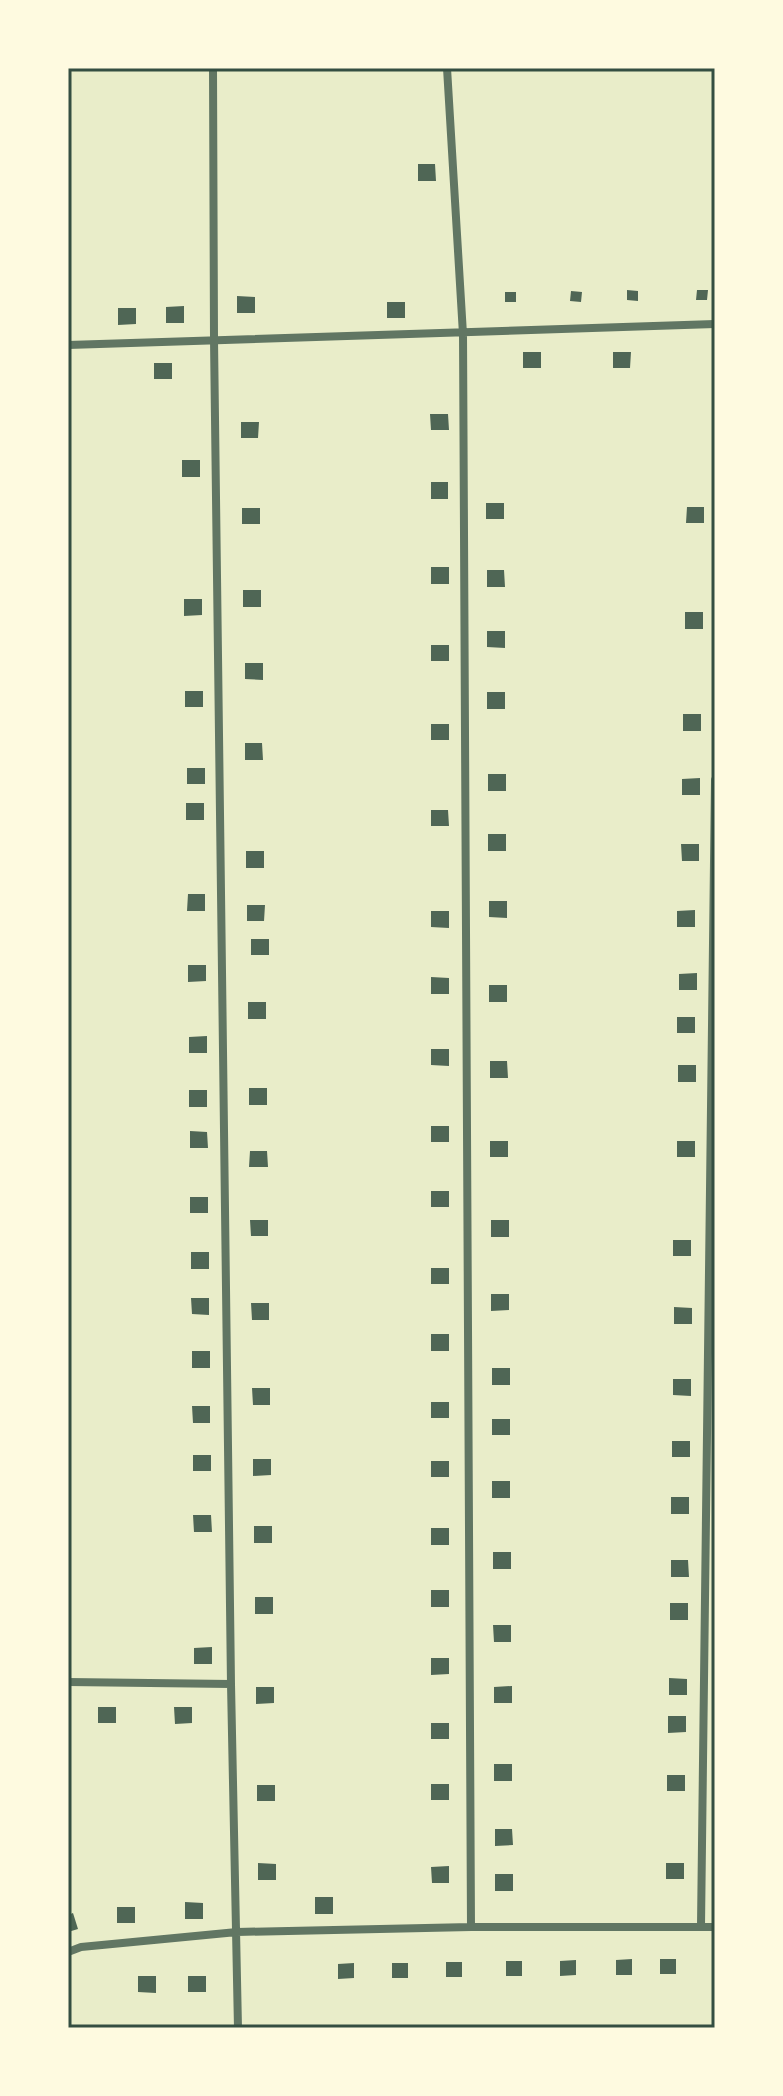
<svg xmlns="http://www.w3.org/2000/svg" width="783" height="2096" viewBox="0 0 783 2096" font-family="Raleway,sans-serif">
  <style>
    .building { fill: #4f6655 }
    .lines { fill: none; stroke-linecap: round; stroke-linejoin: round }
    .minor { stroke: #617663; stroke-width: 8 }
    .neatline { fill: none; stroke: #344e41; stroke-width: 3 }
  </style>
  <rect width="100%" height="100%" fill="#e9edc9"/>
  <path class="building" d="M418,164H435L436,181H418Z
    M627,290L638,291V301L627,300Z
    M697,290H708L707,300H696Z
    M571,291L582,292L581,302L570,301Z
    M505,292H516V302H505Z
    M237,296L255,297V313H237Z
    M387,302H405V318H387Z
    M184,306V323H166V307Z
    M118,308H136V324L118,325Z
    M523,352H541V368H523Z
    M613,352H631L630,368H613Z
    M154,363H172V379H154Z
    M430,414H448L449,430H431Z
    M241,422H259L258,438H241Z
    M182,460H200V477H182Z
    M431,482H448V499H431Z
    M486,503H504V519H486Z
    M687,507H704V523H686Z
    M242,508H260V524H242Z
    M431,567H449V584H431Z
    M487,570H504L505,587H487Z
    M243,590H261V607H243Z
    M184,599H202V615L184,616Z
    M685,612H703V629H685Z
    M487,631H505V648L487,647Z
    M431,645H449V661H431Z
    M245,663H263V680L245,679Z
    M185,691H203V707H185Z
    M487,692H505V709H487Z
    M683,714H701V731H683Z
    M431,724H449V740H431Z
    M245,743H262L263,760H245Z
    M187,768H205V784H187Z
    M488,774H506V791H488Z
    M700,778V795H682V779Z
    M186,803H204V820H186Z
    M431,810H448L449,826H431Z
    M488,834H506V851H488Z
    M681,844H699V861H682Z
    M246,851H264V868H246Z
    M188,894H205V911H187Z
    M489,901H507V918L489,917Z
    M247,905H265L264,921H247Z
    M695,910V927H677V911Z
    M431,911H449V928L431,927Z
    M251,939H269V955H251Z
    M188,965H206V981L188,982Z
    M697,973V990H679V974Z
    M431,977L449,978V994H431Z
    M489,985H507V1002H489Z
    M248,1002H266V1019H248Z
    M677,1017H695V1033H677Z
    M207,1036V1053H189V1037Z
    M431,1049H449V1066L431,1065Z
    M490,1061H507L508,1078H490Z
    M678,1065H696V1082H678Z
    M249,1088H267V1105H249Z
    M189,1090H207V1107H189Z
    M431,1126H449V1142H431Z
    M190,1131L207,1132L208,1148H190Z
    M490,1141H508V1157H490Z
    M677,1141H695V1157H677Z
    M250,1151H267L268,1167H249Z
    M431,1191H449V1207H431Z
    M190,1197H208V1213H190Z
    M250,1220H268V1236H251Z
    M491,1220H509V1237H491Z
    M673,1240H691V1256H673Z
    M191,1252H209V1269H191Z
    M431,1268H449V1284H431Z
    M491,1294H509V1310L491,1311Z
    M191,1298H209V1315L192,1314Z
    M251,1303H269V1320H252Z
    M674,1307L692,1308V1324H674Z
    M431,1334H449V1351H431Z
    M192,1351H210V1368H192Z
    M492,1368H510V1385H492Z
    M673,1379H691V1396L673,1395Z
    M252,1388H270V1405H253Z
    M431,1402H449V1418H431Z
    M192,1406H210V1423H193Z
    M492,1419H510V1435H492Z
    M672,1441H690V1457H672Z
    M193,1455H211V1471H193Z
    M253,1459H271V1475L253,1476Z
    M431,1461H449V1477H431Z
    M492,1481H510V1498H492Z
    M671,1497H689V1514H671Z
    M193,1515H211L212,1532H194Z
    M254,1526H272V1543H254Z
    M431,1528H449V1545H431Z
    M493,1552H511V1569H493Z
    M671,1560H688L689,1577H671Z
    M431,1590H449V1607H431Z
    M255,1597H273V1614H255Z
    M670,1603H688V1620H670Z
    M493,1625H511V1642H494Z
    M212,1647V1664H194V1648Z
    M431,1658H449V1674L431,1675Z
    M669,1678L687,1679V1695H669Z
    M512,1686V1703H494V1687Z
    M256,1687H274V1703L256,1704Z
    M98,1707H116V1723H98Z
    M174,1707H192V1723L175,1724Z
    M668,1716H686V1732L668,1733Z
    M431,1723H449V1739H431Z
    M494,1764H512V1781H494Z
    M667,1775H685V1791H667Z
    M431,1784H449V1800H431Z
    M257,1785H275V1801H257Z
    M495,1829H512L513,1845L495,1846Z
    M258,1863L276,1864V1880H258Z
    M666,1863H684V1879H666Z
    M449,1866V1883H432L431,1867Z
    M495,1874H513V1891H495Z
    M315,1897H333V1914H315Z
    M185,1902L203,1903V1919H185Z
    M117,1907H135V1923H117Z
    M73,1913L78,1929L68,1932V1915Z
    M632,1959V1975H616V1960Z
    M660,1959H676V1974H660Z
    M576,1960V1975L560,1976V1961Z
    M506,1961H522V1976H506Z
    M446,1962H462V1977H446Z
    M354,1963V1978L338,1979V1964Z
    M392,1963H408V1978H392Z
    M138,1976H156V1993L138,1992Z
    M188,1976H206V1992H188Z"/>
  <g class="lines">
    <path class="minor" d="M213,68L214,339L231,1684L238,2028
      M447,68L463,334L471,1927
      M68,345L715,324
      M68,1682L231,1684
      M701,1926L715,780
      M68,1952L81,1947L237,1932L471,1927H715"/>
  </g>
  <rect width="783" height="2096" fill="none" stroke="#fefae0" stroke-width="140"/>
  <rect x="70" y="70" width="643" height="1956" class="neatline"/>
</svg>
